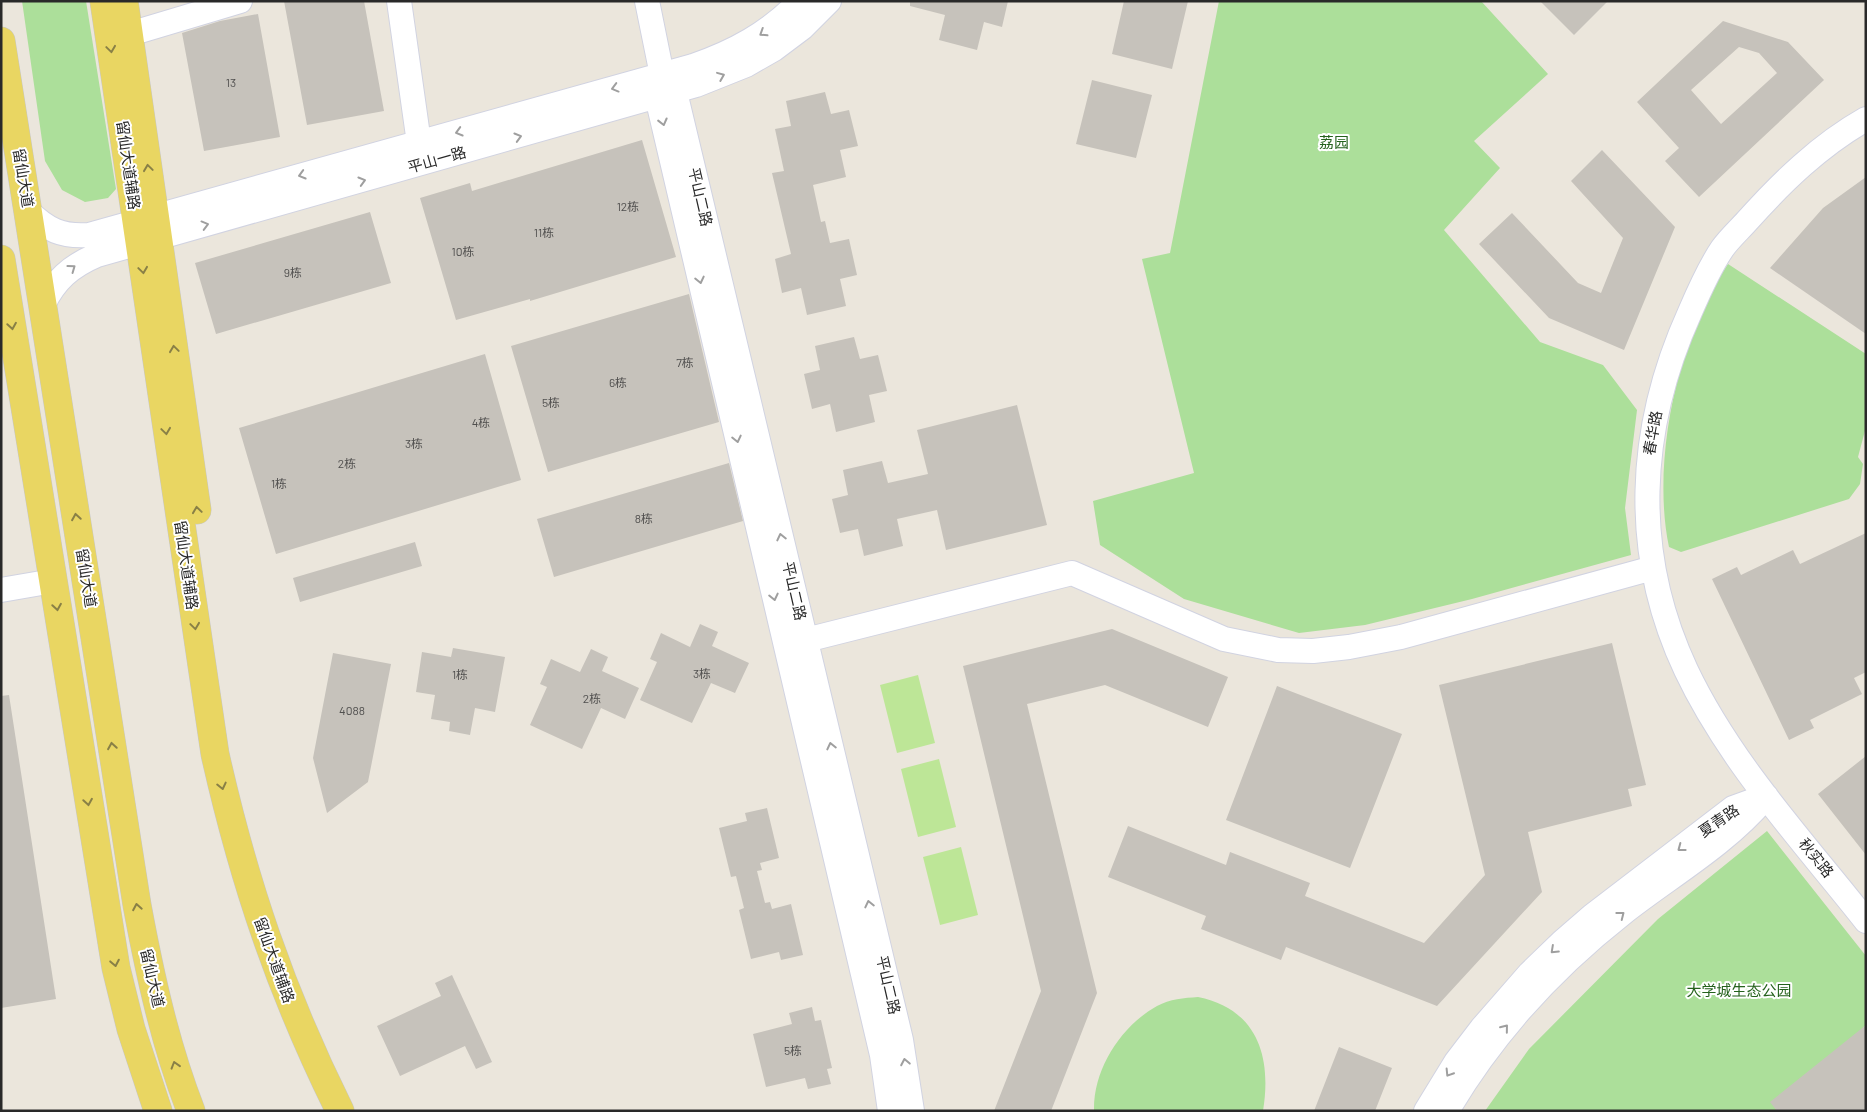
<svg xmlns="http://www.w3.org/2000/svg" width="1867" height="1112" viewBox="0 0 1867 1112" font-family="Barlow,'Noto Sans SC',sans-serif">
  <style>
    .green { fill: #acdf9a }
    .pitch { fill: #bde697 }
    .building { fill: #c6c2bb; fill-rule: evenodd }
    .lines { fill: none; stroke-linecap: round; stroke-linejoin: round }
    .minor-casing { stroke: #d1d3e1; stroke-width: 26 }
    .major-casing { stroke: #c7c7c7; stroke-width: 29 }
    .minor { stroke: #fff; stroke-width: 24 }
    .major { stroke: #e9d662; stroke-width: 28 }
    .oneway { stroke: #9f9f9f }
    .oneway2 { stroke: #898046 }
    .labels { text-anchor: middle; stroke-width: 4; stroke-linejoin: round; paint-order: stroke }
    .number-label { font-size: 12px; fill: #504f4e }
    .park-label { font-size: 15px; fill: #25621d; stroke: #fff }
    .street-label { font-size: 15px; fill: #292929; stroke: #fff }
  </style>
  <rect width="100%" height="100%" fill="#ebe6dc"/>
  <path class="green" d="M22,1H86L116,189L108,198L85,202L62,190L45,161Z
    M1219,1H1481L1548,74L1474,141L1500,168L1444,230L1540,342L1603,365L1637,410L1625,508L1631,555L1472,599L1365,625L1299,633L1184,599L1100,545L1093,501L1194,473L1142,259L1170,253Z
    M1728,264L1866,354V427L1858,457L1863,464L1860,484L1849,499L1681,552L1669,547C1651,462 1678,334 1728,264Z
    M1767,831L1866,956V1025L1777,1111H1485L1529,1049L1658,919Z
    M1198,997C1257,1009 1272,1056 1263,1111H1094C1093,1069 1121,1026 1157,1006C1170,999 1184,998 1198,997Z"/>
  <path class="pitch" d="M918,675L935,743L897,753L880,685Z
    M939,759L956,827L918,837L901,769Z
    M961,847L978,915L940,925L923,857Z"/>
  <path class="building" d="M284,1H364L384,111L307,125Z
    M910,1H1008L1002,27L984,22L977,50L939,40L945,15L910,6Z
    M1124,1H1188L1172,69L1112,54Z
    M1540,1H1608L1574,35Z
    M258,14L280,137L204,151L182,33L220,21Z
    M1723,21L1788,42L1824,80L1699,197L1665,161L1679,148L1637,102ZM1739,47L1759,53L1777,73L1721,124L1691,90Z
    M1092,80L1152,95L1136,158L1076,144Z
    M825,92L831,114L849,110L858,146L840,150L846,177L813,185L821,222L825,221L830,243L849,239L857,275L840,279L846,306L807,315L801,288L782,293L775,259L791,254L772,173L784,171L775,129L791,126L786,101Z
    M642,140L676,257L530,301V299L456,320L420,198L470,183L472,191Z
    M1602,150L1675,227L1624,350L1549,318L1479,244L1512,213L1578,283L1601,293L1623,238L1571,181Z
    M1866,177V334L1770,268L1823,208Z
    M370,212L391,283L216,334L195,263Z
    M689,294L719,422L548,472L511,346Z
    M854,337L860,359L878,355L887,391L869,395L875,422L836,432L830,404L812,409L804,374L820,370L815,346Z
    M485,354L521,480L276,554L239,428Z
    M1017,405L1047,525L946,550L937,510L897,519L903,546L864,556L858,529L840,533L832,499L848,495L843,470L882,461L888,483L928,474L917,430Z
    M729,463L743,521L554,577L537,519Z
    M1866,533V672L1854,678L1862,694L1810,720L1814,728L1789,740L1712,579L1737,567L1741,575L1793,550L1800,564Z
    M415,542L422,566L300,602L293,578Z
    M700,624L718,632L712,646L749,663L735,693L711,683L692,723L640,700L657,662L650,659L661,633L690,647Z
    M1112,629L1228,677L1208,727L1105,685L1027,704L1097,993L1051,1111H994L1041,991L963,666Z
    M1612,643L1646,785L1628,789L1632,806L1528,832L1542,892L1437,1006L1286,947L1281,960L1201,929L1206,916L1108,877L1128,826L1226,865L1230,852L1310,883L1305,896L1424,943L1485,875L1439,685Z
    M453,648L505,657L495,712L475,708L470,735L449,731L450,722L431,719L435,695L416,692L422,652L451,657Z
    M591,649L608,657L602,671L639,688L625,719L601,708L582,749L530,725L547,687L540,684L551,659L580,672Z
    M333,653L391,664L368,782L327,813L313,758Z
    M1277,686L1402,734L1350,868L1226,820Z
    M9,695L56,999L1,1008V696Z
    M1866,756V855L1818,794Z
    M767,808L779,858L760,863L762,870L757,871L765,903L770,902L772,909L791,904L803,955L781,960L779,952L751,959L739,910L744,908L736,876L731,877L719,828L747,821L745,813Z
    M452,975L492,1062L476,1069L465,1046L400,1076L377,1026L441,996L435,983Z
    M812,1007L815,1021L821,1020L832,1068L827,1069L831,1084L808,1089L805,1078L766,1087L753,1034L792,1024L789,1013Z
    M1866,1025V1111H1777L1770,1102Z
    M1339,1047L1392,1068L1375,1111H1314Z"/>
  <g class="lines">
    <defs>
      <path id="minor" d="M399,1L419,143
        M647,1L662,75L675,92L901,1040L912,1111
        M133,33L240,1
        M662,75L657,97L882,1055L890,1111
        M1866,119C1820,145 1782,182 1747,221C1739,230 1729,239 1722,249C1709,268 1699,291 1690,312C1637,429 1631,553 1686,670C1730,763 1803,841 1866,921
        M28,211C47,230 62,237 89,235L693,66C734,52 769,33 800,1
        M43,305C55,280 71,266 97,255L696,85L746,65L774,49L802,28L829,1
        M1,590L53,581
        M790,644L1072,573L1224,639L1278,650L1313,651L1349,647L1401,637L1653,568
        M1426,1111L1456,1062L1482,1028L1530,973L1562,942L1592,916L1733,808L1766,796
        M1447,1111C1492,1034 1553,968 1623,913C1670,876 1725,845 1764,799"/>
      <path id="major" d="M104,1L215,754C244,883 281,992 340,1111
        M124,1L197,510
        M1,41L137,905C150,975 165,1044 191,1111
        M1,259L116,968L131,1029L158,1111"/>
    </defs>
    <use href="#minor" class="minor-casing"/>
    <use href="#major" class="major-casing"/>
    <use href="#minor" class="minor"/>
    <use href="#major" class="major"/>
  </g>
  <defs><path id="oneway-chevron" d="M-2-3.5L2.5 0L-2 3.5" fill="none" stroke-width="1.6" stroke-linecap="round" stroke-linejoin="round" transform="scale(1.25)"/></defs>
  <g class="oneway">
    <use href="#oneway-chevron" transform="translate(763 33) rotate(147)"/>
    <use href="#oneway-chevron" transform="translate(721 76) rotate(-22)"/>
    <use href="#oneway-chevron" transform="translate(615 88) rotate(165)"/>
    <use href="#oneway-chevron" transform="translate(663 122) rotate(76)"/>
    <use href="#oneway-chevron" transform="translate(459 132) rotate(164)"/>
    <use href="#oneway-chevron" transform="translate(518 137) rotate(-16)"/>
    <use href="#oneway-chevron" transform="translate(302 175) rotate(164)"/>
    <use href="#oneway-chevron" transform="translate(362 181) rotate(-16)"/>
    <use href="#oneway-chevron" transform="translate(205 225) rotate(-15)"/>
    <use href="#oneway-chevron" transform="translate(72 268) rotate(-36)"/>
    <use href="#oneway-chevron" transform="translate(700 280) rotate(77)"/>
    <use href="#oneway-chevron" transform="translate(737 439) rotate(77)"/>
    <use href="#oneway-chevron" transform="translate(781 537) rotate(-103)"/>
    <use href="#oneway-chevron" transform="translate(774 597) rotate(77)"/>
    <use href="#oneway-chevron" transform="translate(831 746) rotate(-103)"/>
    <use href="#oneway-chevron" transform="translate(1681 848) rotate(143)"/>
    <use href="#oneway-chevron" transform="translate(869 904) rotate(-103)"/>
    <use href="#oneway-chevron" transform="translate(1621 915) rotate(-38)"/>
    <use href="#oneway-chevron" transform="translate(1554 950) rotate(137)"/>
    <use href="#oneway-chevron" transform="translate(1505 1028) rotate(-51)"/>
    <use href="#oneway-chevron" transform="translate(905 1062) rotate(-101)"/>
    <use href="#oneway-chevron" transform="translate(1449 1073) rotate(122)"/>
  </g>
  <g class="oneway2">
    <use href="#oneway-chevron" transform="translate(111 49) rotate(82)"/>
    <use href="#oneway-chevron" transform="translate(148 168) rotate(-98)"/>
    <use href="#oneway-chevron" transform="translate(143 270) rotate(82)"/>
    <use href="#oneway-chevron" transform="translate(12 326) rotate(81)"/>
    <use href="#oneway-chevron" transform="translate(174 349) rotate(-98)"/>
    <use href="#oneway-chevron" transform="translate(166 431) rotate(82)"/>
    <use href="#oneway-chevron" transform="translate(197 510) rotate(-98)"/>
    <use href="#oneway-chevron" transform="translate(76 517) rotate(-99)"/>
    <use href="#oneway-chevron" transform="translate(57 607) rotate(81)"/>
    <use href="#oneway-chevron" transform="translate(195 626) rotate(82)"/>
    <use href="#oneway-chevron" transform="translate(112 746) rotate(-99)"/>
    <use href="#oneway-chevron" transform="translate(222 786) rotate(77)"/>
    <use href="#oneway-chevron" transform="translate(88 802) rotate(81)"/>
    <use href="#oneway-chevron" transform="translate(137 907) rotate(-100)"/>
    <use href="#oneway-chevron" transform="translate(115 963) rotate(79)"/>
    <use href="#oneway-chevron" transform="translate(175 1065) rotate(-107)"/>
  </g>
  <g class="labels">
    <g class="number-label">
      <text x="231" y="87">13</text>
      <text x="628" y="211">12栋</text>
      <text x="544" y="237">11栋</text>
      <text x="463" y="256">10栋</text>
      <text x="293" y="277">9栋</text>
      <text x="685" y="367">7栋</text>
      <text x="618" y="387">6栋</text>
      <text x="551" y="407">5栋</text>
      <text x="481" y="427">4栋</text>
      <text x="414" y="448">3栋</text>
      <text x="347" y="468">2栋</text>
      <text x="279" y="488">1栋</text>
      <text x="644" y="523">8栋</text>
      <text x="702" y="678">3栋</text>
      <text x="460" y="679">1栋</text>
      <text x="592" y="703">2栋</text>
      <text x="352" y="715">4088</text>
      <text x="793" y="1055">5栋</text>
    </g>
    <g class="park-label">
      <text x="1334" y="148">荔园</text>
      <text x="1739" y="996">大学城生态公园</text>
    </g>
    <g class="street-label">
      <text transform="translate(437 160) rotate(-16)" y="5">平山一路</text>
      <text transform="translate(128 165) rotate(82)" y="5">留仙大道辅路</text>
      <text transform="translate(23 178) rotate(81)" y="5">留仙大道</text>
      <text transform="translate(700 197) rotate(77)" y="5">平山二路</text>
      <text transform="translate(1653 433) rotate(-80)" y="5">春华路</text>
      <text transform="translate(186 565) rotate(82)" y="5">留仙大道辅路</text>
      <text transform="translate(86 578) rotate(81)" y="5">留仙大道</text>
      <text transform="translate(794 591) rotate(77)" y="5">平山二路</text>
      <text transform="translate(1719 821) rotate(-34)" y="5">夏青路</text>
      <text transform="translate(1816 858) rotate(51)" y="5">秋实路</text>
      <text transform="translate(274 960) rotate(70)" y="5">留仙大道辅路</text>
      <text transform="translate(152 978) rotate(77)" y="5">留仙大道</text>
      <text transform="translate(888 985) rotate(77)" y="5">平山二路</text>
    </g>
  </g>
  <rect width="1867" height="1112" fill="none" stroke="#292929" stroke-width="5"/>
</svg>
